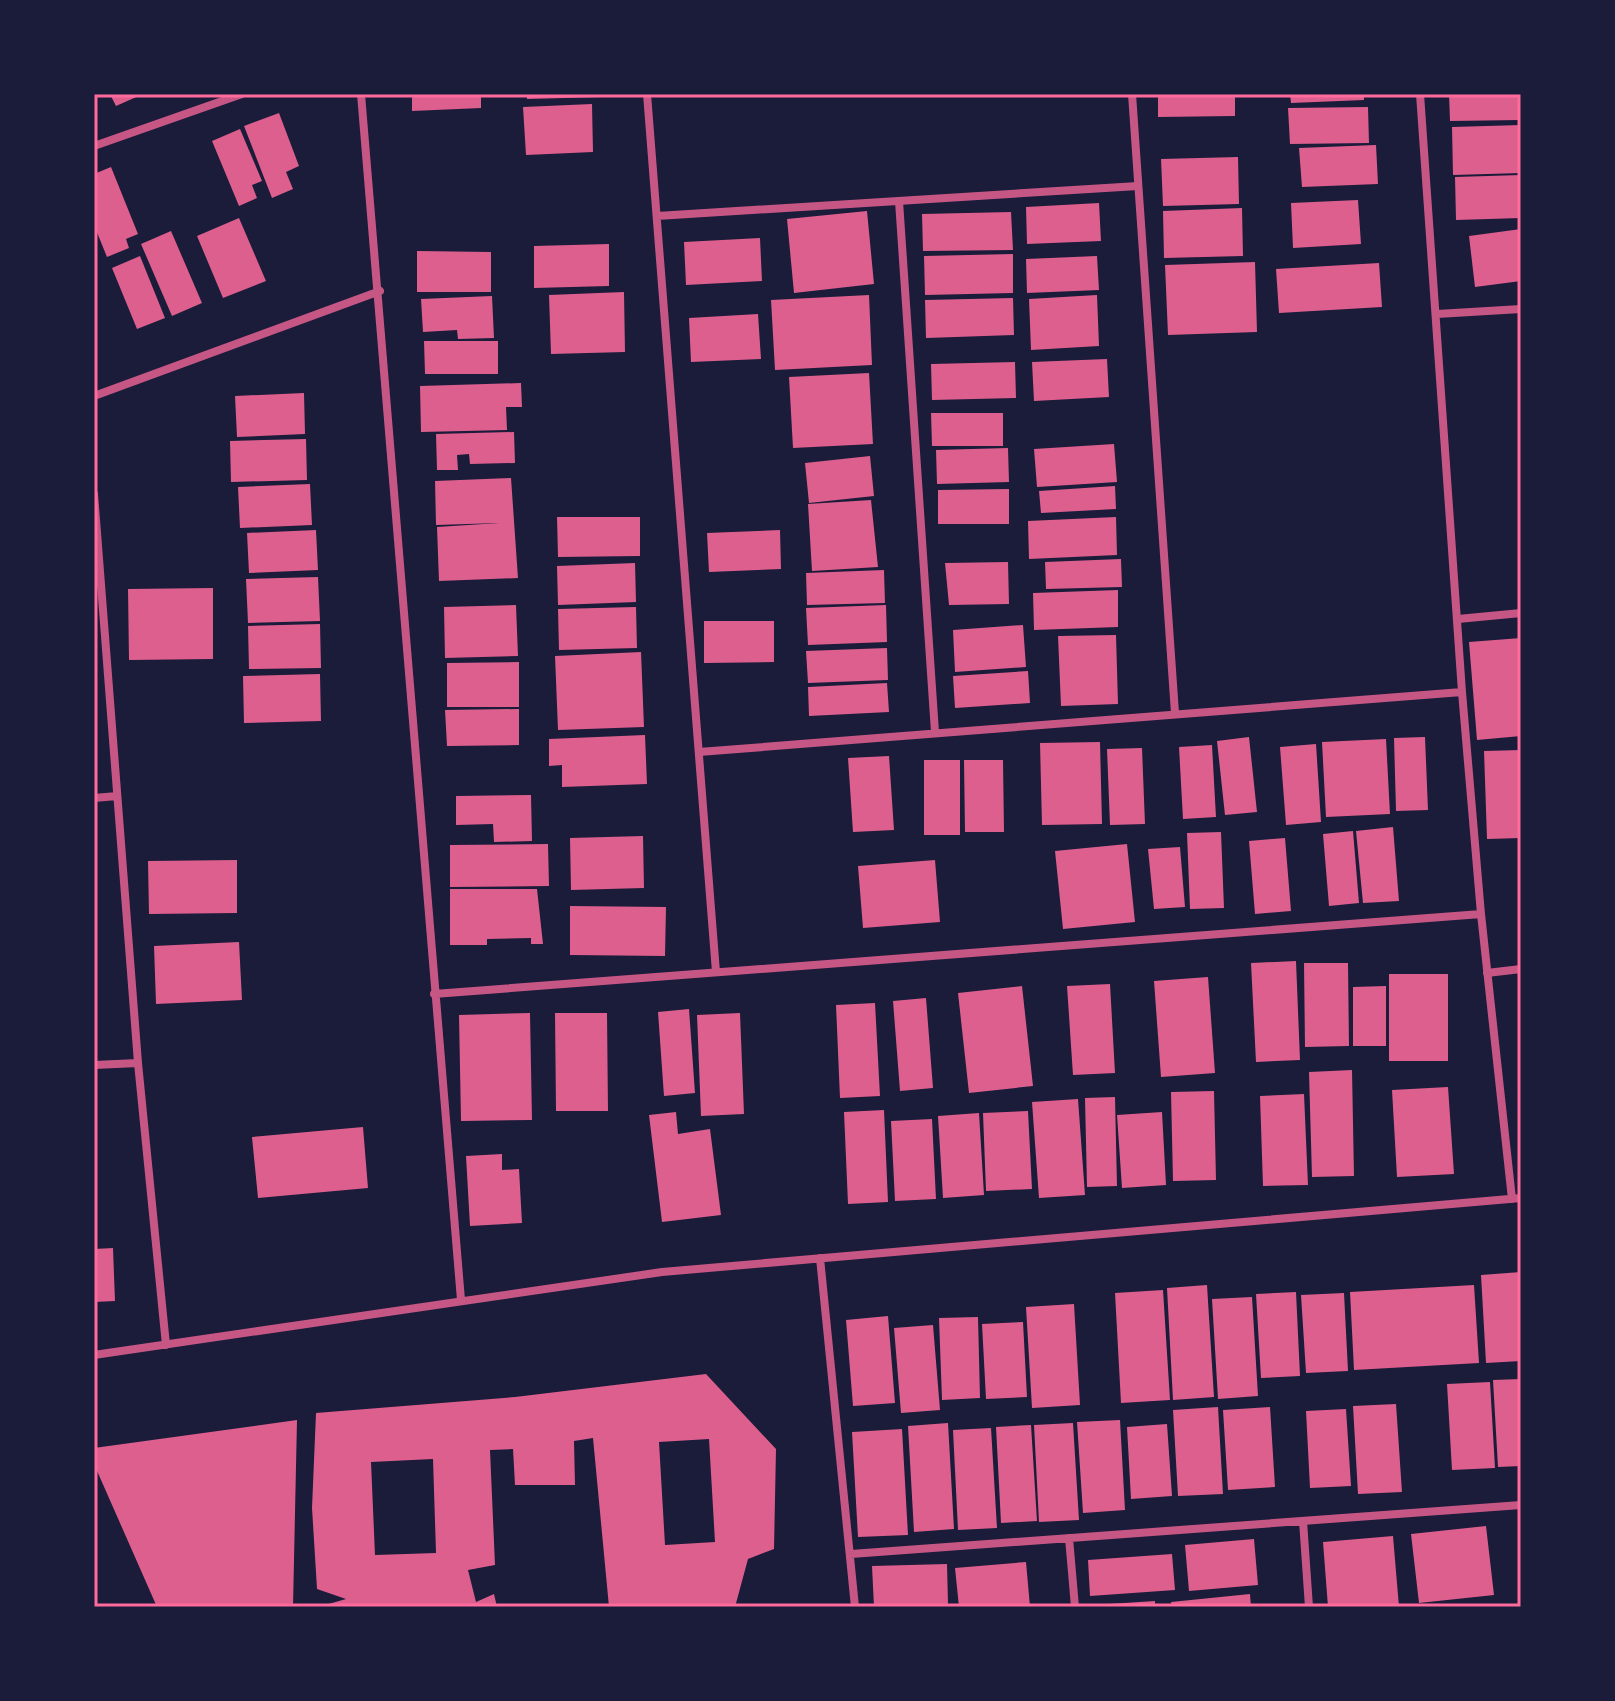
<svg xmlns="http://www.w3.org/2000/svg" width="1615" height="1701" viewBox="0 0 1615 1701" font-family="'PT Sans',sans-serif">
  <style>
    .building { fill: #dd5f8e; fill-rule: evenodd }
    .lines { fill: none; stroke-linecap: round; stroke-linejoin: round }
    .minor { stroke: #c65784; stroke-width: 8 }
    .neatline { fill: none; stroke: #ff6b9d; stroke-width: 3 }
  </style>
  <rect width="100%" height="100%" fill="#1b1b3a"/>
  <path class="building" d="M110,94H143L116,106Z
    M412,94H481V108L412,111Z
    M527,94H602V97L527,99Z
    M1158,94H1235V116L1158,117Z
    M1290,94H1364V100L1291,103Z
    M1449,94H1521V120L1450,121Z
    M592,104L593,152L526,155L523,107Z
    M1368,107L1369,143L1290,144L1288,108Z
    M279,113L299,166L286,172L293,189L272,198L244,126Z
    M1521,125V173L1453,175L1452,127Z
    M240,129L262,181L252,185L257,198L239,206L212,141Z
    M1376,145L1378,184L1302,187L1299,148Z
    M1238,157L1239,204L1163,206L1161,159Z
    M111,167L138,234L126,239L129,248L107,257L94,225V174Z
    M1521,175V218L1456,220L1455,177Z
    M1358,200L1361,244L1293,248L1291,203Z
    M1099,203L1101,241L1027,244L1026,207Z
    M1242,208L1243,256L1164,258L1163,211Z
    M867,211L874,284L794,293L787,219Z
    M1011,212L1013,250L923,251L922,214Z
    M239,218L266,281L223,298L197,236Z
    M1521,229V281L1475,287L1469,236Z
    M171,231L202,303L172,316L141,244Z
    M760,238L762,281L686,285L684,242Z
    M609,244V286L534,288V246Z
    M417,251L491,252V292H417Z
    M1013,254V293L925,295L924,256Z
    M140,256L165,318L137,329L112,268Z
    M1097,256L1099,290L1027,293L1026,259Z
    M1255,262L1257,332L1168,335L1165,265Z
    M1379,263L1382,307L1279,313L1276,269Z
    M624,292L625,352L551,354L549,295Z
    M869,295L872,365L775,370L771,300Z
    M1097,295L1099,346L1031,350L1029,299Z
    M492,296L494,338L458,339L457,330L423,332L421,299Z
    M1013,298L1014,335L926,338L925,300Z
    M758,314L761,359L691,362L689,318Z
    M424,341H498V374H425Z
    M1107,359L1109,397L1034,401L1032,362Z
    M1015,362L1016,398L932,400L931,364Z
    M869,373L873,444L793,448L789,377Z
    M521,383L522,407H506L507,430L421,432L420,386Z
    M304,393L305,434L237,437L235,396Z
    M931,413H1003V446H932Z
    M514,432L515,463L470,464L469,454L457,455L458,470H437L436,434Z
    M306,439L307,480L231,482L230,441Z
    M1114,444L1117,482L1037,487L1034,449Z
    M1008,448L1009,482L937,484L936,450Z
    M870,456L874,496L809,503L805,463Z
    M511,478L518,578L439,581L437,527L499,523L436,525L435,481Z
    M310,484L312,525L240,528L238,487Z
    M1115,486L1116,509L1041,513L1039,491Z
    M1009,489V524H938V490Z
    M871,500L878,567L812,571L808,504Z
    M557,517H640V556L558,557Z
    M1116,517L1117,555L1029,559L1028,521Z
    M316,530L318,570L249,573L247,533Z
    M780,530L781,569L709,572L707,533Z
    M1121,559L1122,587L1046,589L1045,562Z
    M1008,562L1009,604L949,605L945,563Z
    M635,563L636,602L558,605L557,566Z
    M884,570L885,603L807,605L806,573Z
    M318,577L320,621L248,623L246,579Z
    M213,588V659L129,660L128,589Z
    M1118,590V627L1034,630L1033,593Z
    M516,605L518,656L445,658L444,607Z
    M886,605L887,642L808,645L806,608Z
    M636,607L637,648L559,650L558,609Z
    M704,621H774V662L704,663Z
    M320,624L321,668L249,669L248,626Z
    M1023,625L1026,667L955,672L953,630Z
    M1116,635L1118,704L1061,706L1058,636Z
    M1521,638V736L1477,740L1469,642Z
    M887,648L888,680L808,683L806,651Z
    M641,652L644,727L558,730L555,656Z
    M519,662V707H447V663Z
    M1028,671L1030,703L955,708L953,676Z
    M320,674L321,721L244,723L243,676Z
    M887,683L889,712L809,716L808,687Z
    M519,709V745L447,746L445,710Z
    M645,735L647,784L562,787V765L549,766V739Z
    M1249,737L1257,812L1225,815L1217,741Z
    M1425,737L1428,810L1396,811L1394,738Z
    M1386,739L1390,814L1326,817L1322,742Z
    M1100,742L1102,824L1042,825L1040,743Z
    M1316,744L1321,822L1286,825L1280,747Z
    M1212,745L1216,817L1183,819L1179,747Z
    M1142,748L1145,824L1110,825L1107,749Z
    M1521,750V838L1487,839L1484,751Z
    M889,756L894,830L853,832L848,758Z
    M924,760H960V835H924Z
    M964,760H1003L1004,832H965Z
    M531,795L532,841L494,842L493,824L456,825V796Z
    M1393,827L1399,901L1363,903L1356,831Z
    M1353,831L1359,903L1329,906L1323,834Z
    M1221,832L1224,908L1190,909L1187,833Z
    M643,836L644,888L571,890L570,838Z
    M1285,838L1291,911L1255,914L1249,841Z
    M548,844L549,886L450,887V845Z
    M1127,844L1135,922L1063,929L1055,851Z
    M1180,847L1185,907L1154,909L1148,849Z
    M237,860V913L149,914L148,861Z
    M935,860L940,922L863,928L858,866Z
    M450,889H537L543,944H531V938L487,939V945H450Z
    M570,906L666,907L665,956L570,955Z
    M239,942L242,1000L156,1004L154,946Z
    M1296,961L1300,1060L1256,1062L1251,963Z
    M1304,963H1348L1349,1046L1305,1047Z
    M1389,974H1448V1061H1389Z
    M1208,977L1215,1073L1161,1077L1154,981Z
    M1110,984L1115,1073L1073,1075L1067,986Z
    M1022,986L1033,1086L969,1093L958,993Z
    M1386,986V1046H1353V987Z
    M926,998L933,1088L900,1091L893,1001Z
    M875,1003L880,1096L840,1098L836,1005Z
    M689,1009L695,1093L664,1096L658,1012Z
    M530,1013L532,1120L461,1121L459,1015Z
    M555,1013H607L608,1111H556Z
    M740,1013L744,1114L701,1116L697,1015Z
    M1352,1070L1354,1176L1312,1177L1309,1072Z
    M1448,1087L1454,1174L1397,1177L1392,1090Z
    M1214,1091L1216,1180L1173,1181L1171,1092Z
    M1304,1094L1308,1185L1263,1186L1260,1096Z
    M1115,1097L1117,1186L1087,1187L1085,1098Z
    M1078,1099L1085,1195L1039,1198L1032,1102Z
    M884,1110L888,1202L848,1204L844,1112Z
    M1028,1111L1032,1189L986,1191L983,1113Z
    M676,1112L678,1134L710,1129L721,1215L662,1222L649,1115Z
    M1162,1112L1166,1185L1122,1188L1117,1115Z
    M979,1113L984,1195L943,1198L938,1116Z
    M932,1119L936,1199L895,1201L891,1121Z
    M363,1127L368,1188L258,1198L252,1137Z
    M502,1154V1170L519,1169L522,1223L470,1226L466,1156Z
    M113,1248L115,1301L94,1302V1249Z
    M1521,1272V1361L1486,1363L1481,1275Z
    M1207,1285L1214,1397L1173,1400L1167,1288Z
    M1474,1285L1479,1363L1354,1370L1350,1292Z
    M1163,1290L1170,1400L1121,1403L1115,1293Z
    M1296,1292L1300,1376L1261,1378L1256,1294Z
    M1344,1293L1348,1371L1306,1373L1301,1295Z
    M1252,1297L1258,1396L1218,1399L1212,1299Z
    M1074,1304L1080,1405L1032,1408L1026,1307Z
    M888,1316L895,1403L853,1406L846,1320Z
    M978,1317L980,1398L942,1400L939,1318Z
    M1023,1322L1027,1397L986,1399L982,1324Z
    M933,1325L940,1410L901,1413L894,1328Z
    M706,1374L776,1449L774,1549L748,1559L735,1607H609L593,1438L574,1441L575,1485H515L513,1449L490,1450L495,1565L468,1570L476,1602L494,1594L497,1607H318L346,1599L317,1589L312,1508L316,1413L515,1397ZM709,1439L715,1542L665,1545L659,1442ZM433,1459L436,1553L375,1555L371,1462Z
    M1521,1379V1466L1498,1467L1493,1380Z
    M1490,1382L1495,1468L1452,1470L1447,1384Z
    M1396,1404L1402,1492L1358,1494L1353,1406Z
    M1218,1407L1223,1494L1178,1496L1173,1410Z
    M1270,1407L1275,1487L1228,1490L1223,1410Z
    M1346,1409L1351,1486L1310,1488L1306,1411Z
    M297,1420L293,1607H157L94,1464V1448Z
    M1120,1420L1125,1510L1083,1513L1077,1422Z
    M948,1423L954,1529L914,1532L908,1426Z
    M1073,1423L1079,1520L1039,1522L1034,1425Z
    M1167,1424L1172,1496L1131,1499L1127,1427Z
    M1031,1425L1037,1521L1001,1523L996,1427Z
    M991,1428L997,1528L958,1530L953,1430Z
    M902,1429L908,1535L858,1537L852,1432Z
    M1486,1526L1494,1595L1419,1603L1411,1534Z
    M1393,1536L1399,1607H1328L1323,1542Z
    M1254,1539L1258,1585L1189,1591L1185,1545Z
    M1172,1554L1175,1590L1090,1596L1088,1560Z
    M1026,1562L1030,1607H959L955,1568Z
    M947,1564L948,1604L874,1607L872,1566Z
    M1250,1594L1251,1607H1172L1171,1602Z
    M1155,1601V1607H1093V1605Z"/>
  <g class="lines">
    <path class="minor" d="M361,94L461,1300
      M647,94L716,972
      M1132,94L1175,713
      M1420,94L1462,692L1481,914L1512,1199
      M94,146L242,94
      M899,201L935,732
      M657,216L1138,186
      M1437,314L1521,309
      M94,396L380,291
      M94,494L138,1063L166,1345
      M1458,619L1521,613
      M699,752L1462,692
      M94,798L117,796
      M1487,973L1521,969
      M434,994L1481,914
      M94,1065L138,1063
      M820,1258L855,1607
      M94,1355L662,1272L1521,1198
      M1303,1521L1309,1607
      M1069,1538L1075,1607
      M851,1554L1521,1505"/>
  </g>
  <rect width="1615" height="1701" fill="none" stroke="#1b1b3a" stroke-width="192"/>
  <rect x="96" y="96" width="1423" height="1509" class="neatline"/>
</svg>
